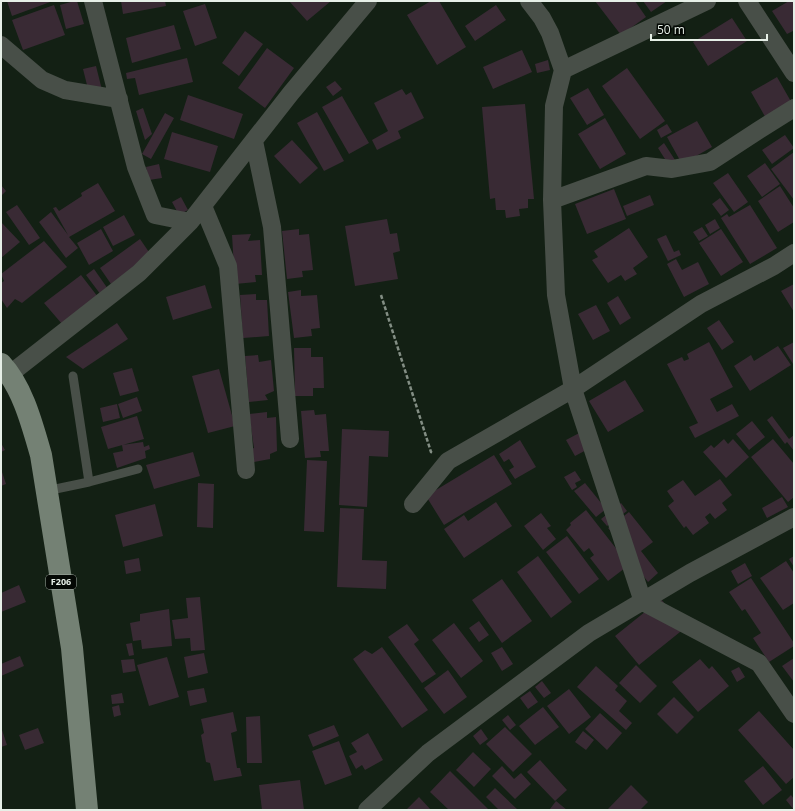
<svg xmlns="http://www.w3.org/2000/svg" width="795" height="811" viewBox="0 0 795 811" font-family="'Open Sans',sans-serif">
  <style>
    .building { fill: #392a34 }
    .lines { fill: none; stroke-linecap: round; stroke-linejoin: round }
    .path { stroke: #838e84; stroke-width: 2.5; stroke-dasharray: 4 2; stroke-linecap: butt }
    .service { stroke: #484f48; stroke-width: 9 }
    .minor { stroke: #484f48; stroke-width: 18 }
    .primary { stroke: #748174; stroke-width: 22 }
    .labels { text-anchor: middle; stroke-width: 3.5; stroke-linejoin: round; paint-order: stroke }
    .shield { fill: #040804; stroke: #a2aaa3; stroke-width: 1 }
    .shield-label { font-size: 9px; font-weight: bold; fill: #e6efe7 }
  </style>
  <rect width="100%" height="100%" fill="#132014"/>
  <path class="building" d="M7,1H53L12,16Z
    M74,1H77L84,24L66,29L60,5Z
    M121,1H165L166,6L123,14Z
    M289,1H331L307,21Z
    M431,1H439L466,47L437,65L407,15Z
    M595,1H635L646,17L621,35Z
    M643,1H667L651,12Z
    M789,1H794V32L793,31L787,34L772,11Z
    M205,4L217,38L195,46L183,11Z
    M54,5L65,35L23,50L12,20Z
    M496,5L506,20L475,41L465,26Z
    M732,18L747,41L708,66L693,42Z
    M174,25L181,49L132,63L126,38Z
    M245,31L263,44L239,76L222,63Z
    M267,48L294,68L265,108L238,88Z
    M522,50L532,72L493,89L483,67Z
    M187,58L193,82L139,95L135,78L127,79L126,73Z
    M548,60L550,70L537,73L535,64Z
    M96,66L102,90L88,89L83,69Z
    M627,68L665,121L640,139L602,86Z
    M777,77L793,105L767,120L751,92Z
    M335,81L342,89L333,96L326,87Z
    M588,88L604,115L587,125L570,98Z
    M402,89L406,95L411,92L424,118L398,131L401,138L377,150L372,140L388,131L374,103Z
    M188,95L243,114L234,139L180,120Z
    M342,96L369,143L349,154L322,107Z
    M525,104L534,199H528V208L519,209L520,216L506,218L505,210H496L495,198L490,199L482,107Z
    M143,108L152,134L145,140L136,111Z
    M317,112L344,161L324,171L297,123Z
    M165,113L174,118L151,159L142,154Z
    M605,118L626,154L600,169L578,134Z
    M697,121L712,147L682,164L667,137Z
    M667,124L672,132L661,138L657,130Z
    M172,132L218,146L210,172L164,159Z
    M785,135L794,148L772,164L762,150Z
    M292,140L318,168L300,184L274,156Z
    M664,143L677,163L670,167L658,148Z
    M794,152V200L771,169Z
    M765,163L780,184L762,197L747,176Z
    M159,164L162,178L149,180L146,167Z
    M728,173L748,202L734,212L713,183Z
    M98,183L115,211L69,237L78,248L66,258L39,222L51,212L68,235L53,208L56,207L59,211L82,196L81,193Z
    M1,185L6,191L1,196Z
    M780,186L794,208V222L778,232L758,201Z
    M614,189L626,219L587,234L575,204Z
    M650,195L654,205L627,216L623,206Z
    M181,197L188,210L179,215L172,202Z
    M720,198L729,210L721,216L712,204Z
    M17,205L40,238L29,245L6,212Z
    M750,205L777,248L750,264L721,218L727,214L729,217Z
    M124,215L135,235L113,246L103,227Z
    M387,219L390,234L397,233L400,251L393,253L398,279L355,286L345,226Z
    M715,219L720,228L710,234L705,225Z
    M1,222L20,242L1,258Z
    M702,227L708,236L699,241L693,232Z
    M629,228L648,257L633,268L637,274L625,281L621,275L608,283L592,260L598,257L594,251Z
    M101,229L113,251L89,265L77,243Z
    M299,229V235L309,234L313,270L302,271L303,277L287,279L282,231Z
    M721,229L743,262L721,276L699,243Z
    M251,234L248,241L260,240L262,275H255L256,282L235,284L232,235Z
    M666,235L674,252L679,250L681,255L668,261L657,239Z
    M140,239L151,255L111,284L100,268Z
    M44,241L67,267L22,303L15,299L7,308L1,299V283L4,281L1,274Z
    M676,259L682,270L698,262L709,284L684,297L667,264Z
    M94,269L108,289L101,295L86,275Z
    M81,275L98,297L62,324L44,303Z
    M794,284V312L781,291Z
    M205,285L212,308L173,320L166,297Z
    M301,290V296L317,295L320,328L311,329L312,336L294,338L288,292Z
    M256,294V300H267L269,336L243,338L240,295Z
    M618,296L631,318L620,325L607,303Z
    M596,305L610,331L593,340L578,314Z
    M719,320L734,342L722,350L707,328Z
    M117,323L128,339L83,369L66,357Z
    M709,342L733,387L710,399L717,412L732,404L739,416L695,438L689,427L698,423L667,364L682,357L684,361L689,359L687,354Z
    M794,342V363L793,364L783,348Z
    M778,346L791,365L750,391L734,366L751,355L754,361Z
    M294,348H311V357H323L324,388H313V396H295Z
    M258,355L259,362L271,360L274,391L265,395L268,400L249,402L245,356Z
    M132,368L139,391L120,396L113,373Z
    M219,369L235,426L208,433L192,376Z
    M625,380L644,411L608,432L589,401Z
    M137,397L142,411L123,418L118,404Z
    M117,404L120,418L103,422L100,408Z
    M314,410L315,415L326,414L329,451H320L321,457L305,458L301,411Z
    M267,412V418L276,417L277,451L270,454V459L254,462L251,449L254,448L249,414Z
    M137,416L144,439L108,449L101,427Z
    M772,416L789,439L794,435V451L787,442L785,444L767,420Z
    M752,421L765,437L749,450L736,434Z
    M342,429L389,431L388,457L369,456L367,507L339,505Z
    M583,431L592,447L575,456L566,440Z
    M724,439L728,444L733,439L749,457L726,478L703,452L711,445L714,448Z
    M773,439L794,464V497L788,502L751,457Z
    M520,440L536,467L515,479L509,470L514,467L509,459L504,462L499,454Z
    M143,442L144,447L149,445L150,449L145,451L146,458L117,468L113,453L123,451L122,445Z
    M1,443L5,450L1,452Z
    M193,452L200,476L154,489L146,465Z
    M494,455L512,484L444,525L426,496Z
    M307,460L327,461L324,532L304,531Z
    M1,469L6,484L1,486Z
    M575,471L581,480L575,483L577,487L572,490L564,477Z
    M720,479L732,495L722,503L727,510L715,519L710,513L705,517L709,523L693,535L686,526L684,528L668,506L674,501L667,491L683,480L695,496Z
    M198,483L214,484L213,528L197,527Z
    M585,483L606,509L596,517L574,491Z
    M782,497L788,507L767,518L762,508Z
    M496,502L512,526L464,558L444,529L464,515L468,521Z
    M621,503L627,511L607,526L601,519Z
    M155,504L163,536L123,547L115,515Z
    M340,508L364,509L362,560L387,561L386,589L337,587Z
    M586,510L629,565L608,581L590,558L594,555L589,548L584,552L566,530L571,525L570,523Z
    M629,512L653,542L641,551L658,573L648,582L631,560L633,559L608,528Z
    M541,513L551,526L547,528L556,539L543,550L524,526Z
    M567,536L599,579L579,594L546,552Z
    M538,556L572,602L551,618L517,572Z
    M794,556V567L789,559Z
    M139,558L141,571L126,574L124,561Z
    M786,561L794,573V603L783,610L760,578Z
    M745,563L752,576L738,584L731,571Z
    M751,578L794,643V646L769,662L753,638L761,633L745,609L742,611L729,592Z
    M502,579L532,621L502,643L472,600Z
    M19,585L26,602L1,612V593Z
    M200,597L205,650L191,651L190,638L175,639L172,620L188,618L186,598Z
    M661,599L685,628L639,665L615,636Z
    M169,609L172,646L142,649L141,640L133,641L130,623L140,621V614Z
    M479,621L489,635L479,642L469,628Z
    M454,623L483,661L461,678L432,640Z
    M407,624L419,640L414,644L436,674L422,683L388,637Z
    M132,643L134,655L129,656L126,644Z
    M382,647L428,710L402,728L353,659L365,650L372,654Z
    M502,647L513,664L502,671L491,653Z
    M204,653L208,673L188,678L184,657Z
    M20,656L24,666L1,676V664Z
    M167,657L179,697L149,706L137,665Z
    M794,658V682L782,666Z
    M134,659L136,671L123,673L121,660Z
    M700,659L709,669L712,666L729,686L698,712L672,682Z
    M636,665L657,686L640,703L619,683Z
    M596,666L618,686L615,690L627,701L619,711L632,723L626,730L577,687Z
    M739,667L745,677L737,682L731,671Z
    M448,670L467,697L444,714L424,688Z
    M542,681L551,693L544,698L535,687Z
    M204,688L207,702L190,706L187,691Z
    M569,689L591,717L569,734L547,706Z
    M530,691L538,702L528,709L520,698Z
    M122,693L124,703L112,704L111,695Z
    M674,697L694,717L677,734L657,714Z
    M119,705L121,715L114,717L112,707Z
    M543,707L559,727L535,745L519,726Z
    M759,711L794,750V777L786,784L738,730Z
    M233,712L237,731L231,733L237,768H240L242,776L214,781L210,763L206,762L201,735L204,733L201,719Z
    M600,713L622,733L607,750L585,729Z
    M508,715L516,725L510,730L502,720Z
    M260,716L262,763H247L246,717Z
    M334,725L339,736L313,747L308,735Z
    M1,727L7,745L1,747Z
    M505,727L532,754L513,772L486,744Z
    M38,728L44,743L25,750L19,735Z
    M481,729L488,739L480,745L473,736Z
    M583,731L594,740L586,750L575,742Z
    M368,733L383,760L365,770L362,765L356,769L349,756L357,752L351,743Z
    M339,741L352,775L325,785L312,751Z
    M473,752L491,769L474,787L456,770Z
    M540,760L567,790L555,801L527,772Z
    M502,766L514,779L521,773L531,784L515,799L492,776Z
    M763,766L782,790L763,805L744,781Z
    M450,771L489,810H449L430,792Z
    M300,780L304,810H262L259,785Z
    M631,785L648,802L641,809L642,810H609L608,809Z
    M495,788L518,810H499L486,797Z
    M791,795L794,799V810L786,800Z
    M419,797L431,810H406Z
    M556,801L567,810H551L550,809Z"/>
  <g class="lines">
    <path class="path" d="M381,295L431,452L434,453"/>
    <path class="service" d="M73,376L89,482
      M46,491L89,482L138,469"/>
    <path class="minor" d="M93,1L136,167L155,215L190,222
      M529,1L542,18L550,33L563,70L554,106L552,200L556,295L573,389L643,602L759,663L794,714
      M747,1L794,73
      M1,45L42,80L65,90L119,99
      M563,70L707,1
      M254,141L272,227L290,439
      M552,200L646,166L672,169L710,162L759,130L794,108
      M203,206L228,266L246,470
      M10,374L139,273L190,222L291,93L368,1
      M413,504L448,461L573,389L701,304L774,266L794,253
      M367,810L428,753L589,633L690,573L794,517"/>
    <path class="primary" d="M1,364C23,388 32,424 41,455L72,648L87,810"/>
  </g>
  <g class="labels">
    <rect class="shield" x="46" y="575" width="30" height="14" rx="3"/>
    <g class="shield-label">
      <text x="61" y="585">F206</text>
    </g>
  </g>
  <rect width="795" height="811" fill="none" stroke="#e6efe7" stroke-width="4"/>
  <path d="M651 34v6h116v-6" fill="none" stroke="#e6efe7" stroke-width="2"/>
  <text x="657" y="34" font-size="12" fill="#e6efe7" stroke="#040804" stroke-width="3" paint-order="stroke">50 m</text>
</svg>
